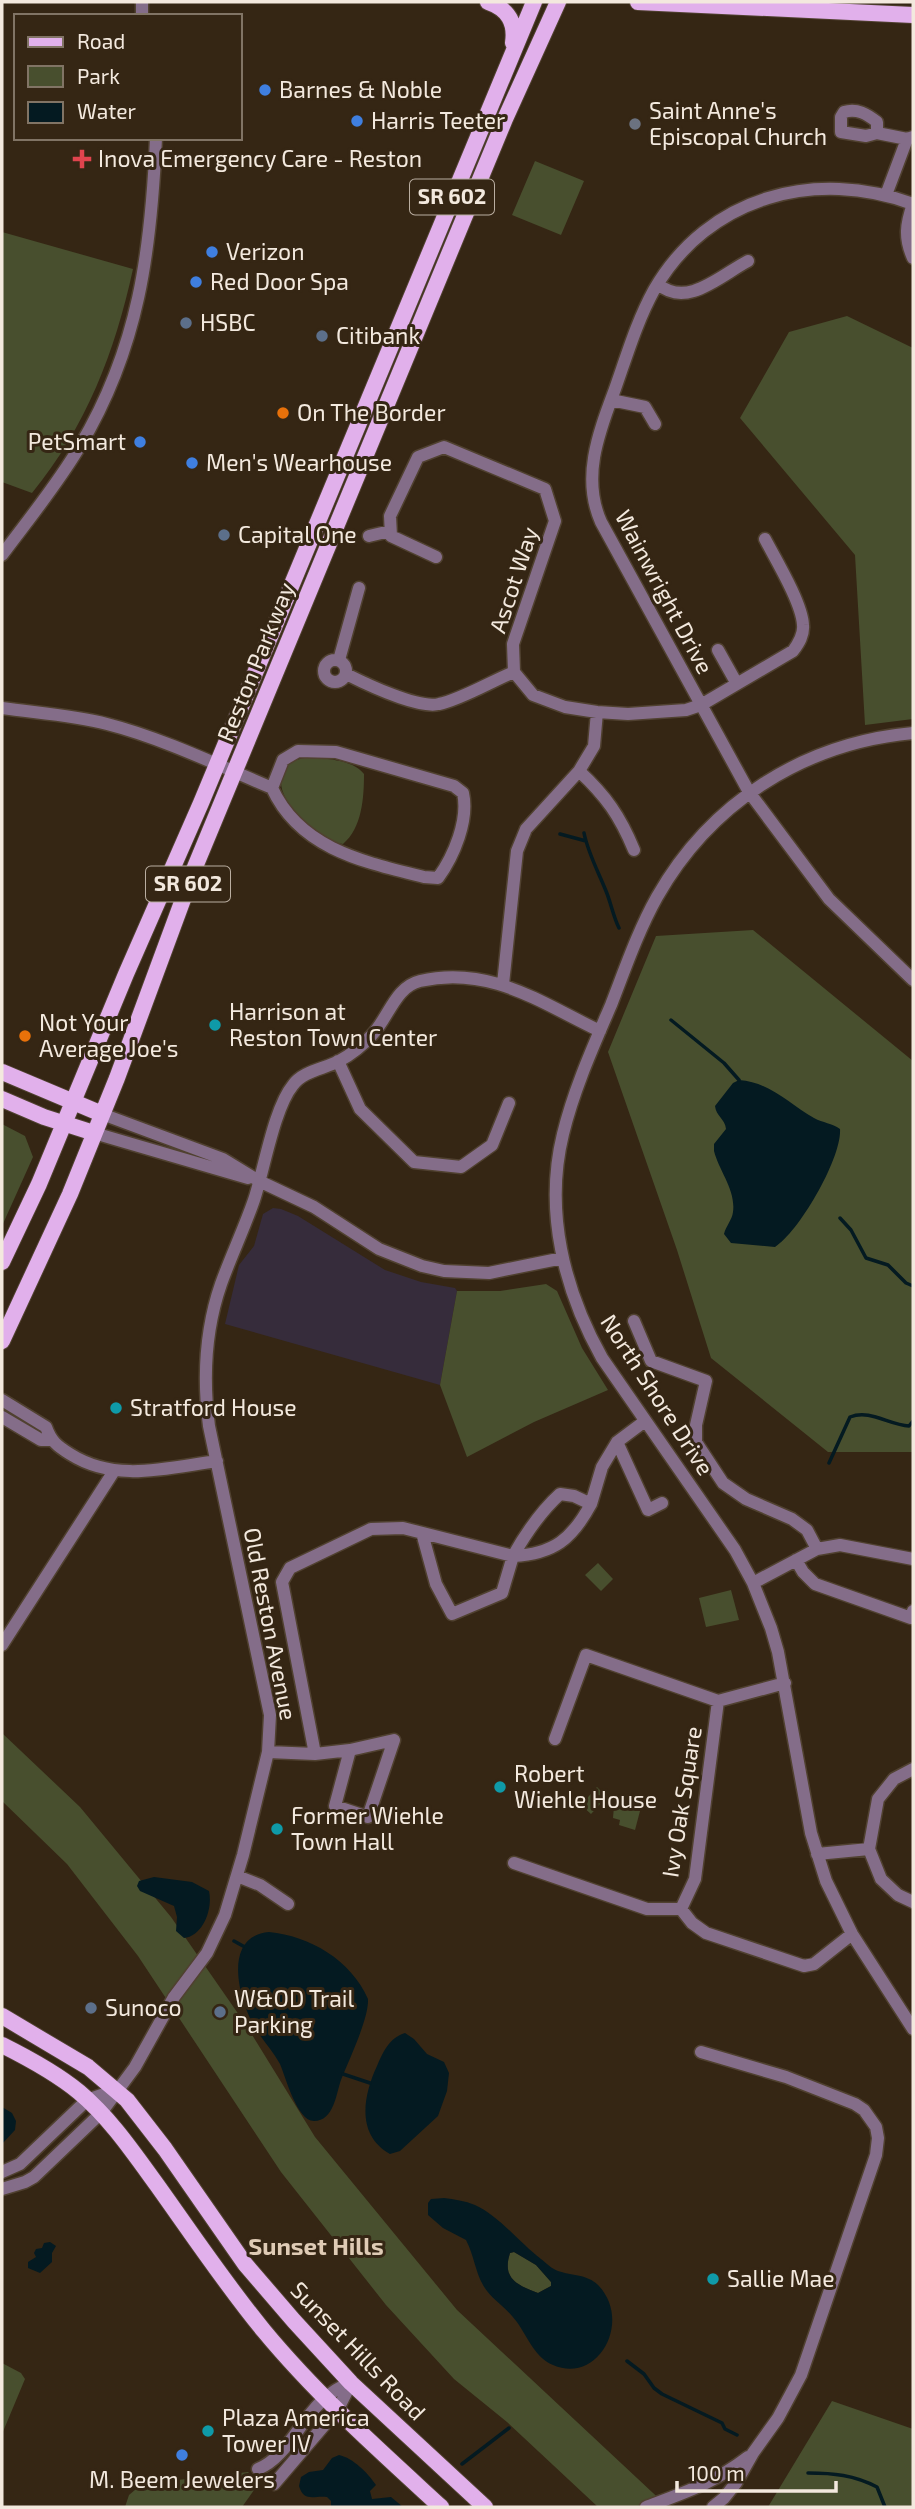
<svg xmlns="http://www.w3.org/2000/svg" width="915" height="2509" viewBox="0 0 915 2509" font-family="'Exo 2',sans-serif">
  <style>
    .education { fill: #362c3b }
    .green { fill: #484f2e }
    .water { fill: #041a21; fill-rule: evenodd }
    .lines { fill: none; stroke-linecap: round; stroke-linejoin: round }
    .stream { stroke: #041a21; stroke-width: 3.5 }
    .minor-casing { stroke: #504130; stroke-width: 15 }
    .major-casing { stroke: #504130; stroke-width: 18 }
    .minor { stroke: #846d89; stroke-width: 12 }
    .major { stroke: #e1b0eb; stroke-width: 16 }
    .shop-dot { fill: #3f7fe0; stroke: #352614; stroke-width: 2.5 }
    .worship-dot { fill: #6b7280; stroke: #352614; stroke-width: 2.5 }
    .health-dot { fill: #e0444e; stroke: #352614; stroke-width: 2.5 }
    .service-dot { fill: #5c6f8a; stroke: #352614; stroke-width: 2.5 }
    .food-dot { fill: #e8710a; stroke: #352614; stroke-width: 2.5 }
    .culture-dot { fill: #0f9aa8; stroke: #352614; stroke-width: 2.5 }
    .labels { text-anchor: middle; stroke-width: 6; stroke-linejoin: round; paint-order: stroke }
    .shield { fill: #352614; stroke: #baaea1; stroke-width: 2 }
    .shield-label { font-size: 21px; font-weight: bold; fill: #f3e9de }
    .poi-label { font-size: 23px; fill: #f3e9de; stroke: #352614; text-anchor: start }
    .street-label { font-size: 23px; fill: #f3e9de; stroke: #352614 }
    .neighbourhood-label { font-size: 24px; font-weight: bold; fill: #dfcbb5; stroke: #352614 }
  </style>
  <rect width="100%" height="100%" fill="#352614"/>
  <path class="education" d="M273,1208L281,1209L298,1216L385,1270L421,1282L455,1288L457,1291L440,1385L225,1324L239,1265L254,1246L263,1214Z"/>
  <path class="green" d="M535,161L584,181L561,235L512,215Z
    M2,232L133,269C115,352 86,427 32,493L2,482Z
    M847,316L913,348V719L865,725L855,555L740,418L789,332Z
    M315,757C331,760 353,760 364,774C364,798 362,828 343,844C337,843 332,842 327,840C307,829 264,788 288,765C295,758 306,758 315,757Z
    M753,930L913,1061V1452H828L711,1358L677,1250L608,1052L656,936Z
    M2,1124L25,1136L33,1157L2,1226Z
    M546,1284L557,1291L582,1348L608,1390L534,1422L467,1457L440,1385L457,1291H500Z
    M598,1563L613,1579L601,1591L585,1575Z
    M731,1590L739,1620L706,1627L699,1598Z
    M2,1733L80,1807L171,1917L246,2025L315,2137L457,2310L668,2507H598L507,2422L454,2379L386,2305L281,2172L138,1956L67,1864L2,1801Z
    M597,1787L607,1797L591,1814L581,1805Z
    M615,1795H638L640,1811L635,1830L619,1825L620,1820L613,1818Z
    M514,2252L536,2265L551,2282V2286L538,2293C516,2285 502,2278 510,2253Z
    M2,2363L21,2373L25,2379L2,2434Z
    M832,2401L913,2429V2507H768Z
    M248,2472L259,2483L242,2507H125L129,2495L142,2484Z"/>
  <path class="water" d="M739,1080C770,1082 789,1104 814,1118C823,1123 832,1123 840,1129C842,1158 799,1232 775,1247L731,1243L724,1234C726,1226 732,1220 733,1212C736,1190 719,1171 714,1151V1144L726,1129C725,1119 716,1116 715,1106L733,1083Z
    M154,1877L192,1882L209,1891C213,1909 203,1936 184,1938L176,1931L177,1917L174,1906L140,1891L137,1886L139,1881Z
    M269,1932C310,1936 351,1960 368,1999C369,2018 349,2060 341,2080C336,2094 334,2121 314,2121C297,2121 286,2078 280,2064C273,2051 263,2041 256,2029C239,2002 221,1936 269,1932Z
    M405,2033L414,2039L427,2054L444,2062L449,2073L447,2091L438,2116L400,2151L390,2154C356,2135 363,2096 377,2066C383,2052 389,2038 405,2033Z
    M2,2107L12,2113L16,2121L15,2130L2,2144Z
    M444,2198C454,2199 465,2201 475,2205C498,2215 520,2243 541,2259C546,2263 552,2269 558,2271C572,2276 587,2274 598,2285C633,2321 598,2385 553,2365C532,2356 526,2331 512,2316C503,2305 490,2298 483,2285C475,2271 474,2255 466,2240L443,2228L428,2215V2203L431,2199ZM514,2252L536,2265L551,2282V2286L538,2293C516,2285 502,2278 510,2253Z
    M50,2242L56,2246L52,2253V2262L40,2273L28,2268V2262L36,2257L34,2253L36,2249L42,2248L44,2243Z
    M339,2455C353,2458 368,2473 376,2485L370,2491L372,2499L391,2497L403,2507H331V2501L327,2497C315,2495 304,2503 299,2486L301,2477L309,2472L323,2470L332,2458Z"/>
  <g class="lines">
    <path class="stream" d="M584,833C588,853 598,871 606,891C611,903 613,916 619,928
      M560,834L586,841
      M671,1020L724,1063L739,1080
      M840,1218L851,1230L866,1258L888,1265L906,1283L913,1286
      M829,1463L850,1417C870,1409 889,1425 909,1426L913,1421
      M234,1941L243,1946
      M343,2074L370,2083
      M627,2361L644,2374L654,2388L662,2394L722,2423L725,2429L737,2435
      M462,2464L509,2428
      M808,2473C833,2473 854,2475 877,2487L885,2507"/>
    <defs>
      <path id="minor" d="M142,16V2
        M877,133L866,136L841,132V117L844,112C857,108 867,114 877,122V133L907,139
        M886,195L907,139L913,137
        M913,204C816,168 708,196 654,290C637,321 627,355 615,389C599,432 581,477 601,522L749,792L829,899L913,980
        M913,204C906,224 904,238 913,258
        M658,284C687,309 721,275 748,261
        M611,400L645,407L655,424
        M369,536L390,531
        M2,555C28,520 57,485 80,446C139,347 151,251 156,138
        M436,557L391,536L390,516L418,457L444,447L545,489L555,521L513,644L514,672L533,695L565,707L597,712L628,714L686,710L701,705L793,651C799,643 804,635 803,625C802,603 776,560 765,539
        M718,650L737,684
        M324 671a11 11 0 1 1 22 0a11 11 0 1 1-22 0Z
        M339,660L359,588
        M346,674C366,684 418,709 439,704C460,700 492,681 514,672
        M2,708C37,713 73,715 107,724C162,738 220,766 272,788C300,849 364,862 424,877L438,878C454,856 469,820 463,793L454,786L336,752L298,751L283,760L272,788
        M913,733C804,743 711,802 657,897C638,931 625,969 611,1005C593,1047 574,1089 563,1134C544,1211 564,1290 602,1358L735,1550L753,1583L771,1628L778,1652L811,1833L826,1881L852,1934L913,2029
        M579,771C606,796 620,816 634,850
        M503,984L517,851L526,829L579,771L594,746L597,712
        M338,1061L360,1109L414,1162L461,1167L492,1145L509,1103
        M102,1114L223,1159L259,1181L314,1207L379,1249L422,1266L444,1271L489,1273L563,1258
        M94,1133L248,1178
        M634,1321L651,1361L706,1381L696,1425V1442L723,1483L746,1499L792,1519L807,1530L817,1549
        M2,1400L46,1427C51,1441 57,1446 70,1454C116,1483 166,1468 217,1461
        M2,1417L41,1440H50
        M617,1442L648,1510L662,1503
        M422,1533L436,1584L452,1614L502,1593L513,1556C554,1554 572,1539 591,1504
        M796,1560L803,1572L815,1584L911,1618L913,1611
        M753,1583L817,1549L840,1545L913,1559
        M2,1645L114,1471
        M555,1739L586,1655L718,1701L785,1683
        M394,1740L368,1817L335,1806L350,1750Z
        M350,1750L315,1754L282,1582L290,1568L371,1529L403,1528L513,1556C526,1533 540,1512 560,1494L574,1496L591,1504L602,1467L617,1442L645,1421
        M268,1752L315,1754
        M913,1769L894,1779L878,1799L869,1849L881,1879L898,1895L913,1902
        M817,1854L869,1849
        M514,1863L647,1909H681L692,1923L706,1933L804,1966L814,1964L852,1934
        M237,1876L260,1885L288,1904
        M681,1909L695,1879L718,1701
        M701,2052L786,2077L855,2104L864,2110L876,2127L878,2138L876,2155L801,2375L778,2418L753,2453L736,2483L724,2498L713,2507
        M2,2172L20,2164L87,2100L116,2090
        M2,2189L25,2182L34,2177L101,2113L135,2067L174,1997L207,1953L225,1915L243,1855L268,1752L270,1715L209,1426C203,1379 205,1330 221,1284C231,1256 244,1229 254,1200C264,1170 274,1108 293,1085C303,1071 324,1069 339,1061C352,1054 363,1045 372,1035C389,1017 395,987 420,981C490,965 541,1003 600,1031
        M258,2469C295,2454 305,2398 351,2383
        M274,2484L338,2409L351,2383
        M646,2507C686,2492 714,2483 748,2457"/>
      <path id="major" d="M488,2C508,9 516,22 513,43
        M638,2L913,15
        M2,1072L102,1114
        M2,1099L44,1117L94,1133
        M2,1262L39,1184L126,974L201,803L534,2
        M2,1341L70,1194L117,1078L195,867L505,119L558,2
        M2,2016L88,2067L127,2100L165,2149L245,2264L294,2321L351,2383L485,2507
        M2,2045C28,2058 56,2073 79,2092C110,2118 133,2152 157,2185C192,2234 226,2285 264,2331C317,2395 380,2451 441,2507"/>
    </defs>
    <use href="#minor" class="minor-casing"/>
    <use href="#major" class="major-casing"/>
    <use href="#minor" class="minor"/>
    <use href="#major" class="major"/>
  </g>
  <g class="shop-dot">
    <circle cx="265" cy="90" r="7"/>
    <circle cx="357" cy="121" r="7"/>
    <circle cx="212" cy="252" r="7"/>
    <circle cx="196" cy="282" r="7"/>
    <circle cx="140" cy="442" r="7"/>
    <circle cx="192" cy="463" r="7"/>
    <circle cx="182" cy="2455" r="7"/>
  </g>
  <circle class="worship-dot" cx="635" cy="124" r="7"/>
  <path class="health-dot" d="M78.5 148.5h7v7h7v7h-7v7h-7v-7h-7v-7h7z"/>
  <g class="service-dot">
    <circle cx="186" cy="323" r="7"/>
    <circle cx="322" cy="336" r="7"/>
    <circle cx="224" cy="535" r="7"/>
    <circle cx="91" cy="2008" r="7"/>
    <circle cx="220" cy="2012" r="7"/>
  </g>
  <g class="food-dot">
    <circle cx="283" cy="413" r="7"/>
    <circle cx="25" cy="1036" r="7"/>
  </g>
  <g class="culture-dot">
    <circle cx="215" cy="1025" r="7"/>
    <circle cx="116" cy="1408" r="7"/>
    <circle cx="500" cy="1787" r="7"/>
    <circle cx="277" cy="1829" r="7"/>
    <circle cx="713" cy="2279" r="7"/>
    <circle cx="208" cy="2431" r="7"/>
  </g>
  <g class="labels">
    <g class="shield">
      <rect x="410" y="179.5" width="84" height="35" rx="5"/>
      <rect x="146" y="866.5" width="84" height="35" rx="5"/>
    </g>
    <g class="shield-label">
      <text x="452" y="204">SR 602</text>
      <text x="188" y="891">SR 602</text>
    </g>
    <g class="poi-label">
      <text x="279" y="98">Barnes &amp; Noble</text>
      <text x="649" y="119">Saint Anne's<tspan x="649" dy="26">Episcopal Church</tspan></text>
      <text x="371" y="129">Harris Teeter</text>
      <text x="98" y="167">Inova Emergency Care - Reston</text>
      <text x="226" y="260">Verizon</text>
      <text x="210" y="290">Red Door Spa</text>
      <text x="200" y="331">HSBC</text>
      <text x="336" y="344">Citibank</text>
      <text x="297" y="421">On The Border</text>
      <text x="126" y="450" text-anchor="end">PetSmart</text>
      <text x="206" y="471">Men's Wearhouse</text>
      <text x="238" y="543">Capital One</text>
      <text x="229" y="1020">Harrison at<tspan x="229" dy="26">Reston Town Center</tspan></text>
      <text x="39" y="1031">Not Your<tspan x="39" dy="26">Average Joe's</tspan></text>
      <text x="130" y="1416">Stratford House</text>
      <text x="514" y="1782">Robert<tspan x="514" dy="26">Wiehle House</tspan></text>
      <text x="291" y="1824">Former Wiehle<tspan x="291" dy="26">Town Hall</tspan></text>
      <text x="234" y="2007">W&amp;OD Trail<tspan x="234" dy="26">Parking</tspan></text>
      <text x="105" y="2016">Sunoco</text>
      <text x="727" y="2287">Sallie Mae</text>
      <text x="222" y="2426">Plaza America<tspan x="222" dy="26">Tower IV</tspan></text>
      <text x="182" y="2488" text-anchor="middle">M. Beem Jewelers</text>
    </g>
    <g class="street-label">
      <text transform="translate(514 580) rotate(-72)" y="8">Ascot Way</text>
      <text transform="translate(664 592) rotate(62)" y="8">Wainwright Drive</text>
      <text transform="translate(256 662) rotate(-68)" y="8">Reston Parkway</text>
      <text transform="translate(657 1395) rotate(57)" y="8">North Shore Drive</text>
      <text transform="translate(270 1624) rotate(79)" y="8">Old Reston Avenue</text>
      <text transform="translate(682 1802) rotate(-81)" y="8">Ivy Oak Square</text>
      <text transform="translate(358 2351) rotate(46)" y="8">Sunset Hills Road</text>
    </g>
    <g class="neighbourhood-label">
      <text x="316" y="2255">Sunset Hills</text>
    </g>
  </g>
  <rect width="915" height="2509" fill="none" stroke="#f3e9de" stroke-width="7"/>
  <rect x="14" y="14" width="228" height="126" fill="#352614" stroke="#817465" stroke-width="2"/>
  <rect x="28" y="37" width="35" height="10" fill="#e1b0eb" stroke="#817465" stroke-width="2"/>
  <text x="77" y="49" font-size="21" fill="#f3e9de">Road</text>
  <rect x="28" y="66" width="35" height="21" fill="#484f2e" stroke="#817465" stroke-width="2"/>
  <text x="77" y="84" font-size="21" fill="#f3e9de">Park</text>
  <rect x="28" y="102" width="35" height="21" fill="#041a21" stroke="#817465" stroke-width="2"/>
  <text x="77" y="119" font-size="21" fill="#f3e9de">Water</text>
  <path d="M677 2481v10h159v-10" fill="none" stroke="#f3e9de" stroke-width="3.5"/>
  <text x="688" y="2481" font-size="21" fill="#f3e9de" stroke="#352614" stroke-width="5" paint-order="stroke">100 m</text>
</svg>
